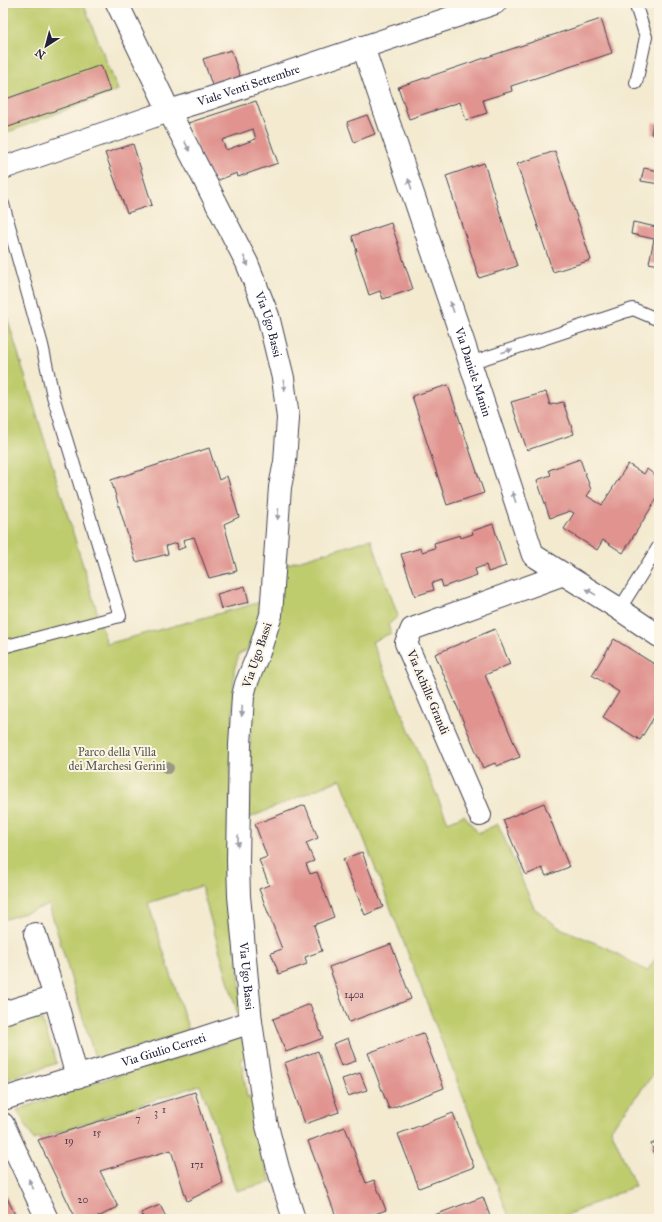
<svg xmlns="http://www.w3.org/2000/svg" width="662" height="1222" viewBox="0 0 662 1222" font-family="'IM FELL Great Primer',serif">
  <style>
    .green { fill: #bfcc6e; stroke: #707754 }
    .building { fill: #e0938f; fill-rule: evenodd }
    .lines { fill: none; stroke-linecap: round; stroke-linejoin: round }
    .service-casing { stroke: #414051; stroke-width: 14 }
    .minor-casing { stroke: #414051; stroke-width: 24 }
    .tertiary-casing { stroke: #414051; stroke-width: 24 }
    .service { stroke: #fff; stroke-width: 12 }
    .minor { stroke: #fff; stroke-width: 22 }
    .tertiary { stroke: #fff; stroke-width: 22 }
    .tree { fill: #9a9886 }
    .oneway { fill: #9c9ca7 }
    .labels { text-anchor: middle; stroke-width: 4; stroke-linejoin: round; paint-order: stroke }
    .number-label { font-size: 10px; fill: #523e50 }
    .street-label { font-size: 12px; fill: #22223b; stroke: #fcf5e5 }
    .park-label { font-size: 12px; fill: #51554a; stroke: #fcf5e5 }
  </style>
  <rect width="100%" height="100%" fill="#fcf5e5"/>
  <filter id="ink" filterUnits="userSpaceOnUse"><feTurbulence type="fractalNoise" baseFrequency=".025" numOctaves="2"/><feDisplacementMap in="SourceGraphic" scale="8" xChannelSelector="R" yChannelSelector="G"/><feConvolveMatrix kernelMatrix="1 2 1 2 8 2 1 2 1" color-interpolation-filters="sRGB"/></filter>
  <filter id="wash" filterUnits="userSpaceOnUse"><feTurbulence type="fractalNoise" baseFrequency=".012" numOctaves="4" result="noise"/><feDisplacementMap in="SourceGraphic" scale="16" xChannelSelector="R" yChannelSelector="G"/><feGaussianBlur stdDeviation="0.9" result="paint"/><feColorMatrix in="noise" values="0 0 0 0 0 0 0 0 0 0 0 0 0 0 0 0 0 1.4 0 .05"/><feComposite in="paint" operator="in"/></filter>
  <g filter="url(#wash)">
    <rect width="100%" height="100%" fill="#f3ead0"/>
    <path class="green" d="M3,3H83L118,90L3,134Z
      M3,304L107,644L265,601L261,622L247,650L239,654L234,670L229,842L242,1013L238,1015L201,886L148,903L189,1031L96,1061L49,905L3,920Z
      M371,539L398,616L388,625L391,633L372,642L448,822L464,815L478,833L498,824L534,908L558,927L607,948L647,971L659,953V1067L611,1129L635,1186L557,1219H510L341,779L249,818L251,695L284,565Z
      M41,1017L57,1063L3,1081V1028Z
      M240,1037L245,1046L247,1056L241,1059L247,1097L253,1096L258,1140L271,1182L236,1191L214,1122L200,1085L34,1140L17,1110L109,1078L220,1045Z"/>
    <g id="blocks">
      <path class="building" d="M601,19L612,53L511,86L512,91L483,100L487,113L466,120L460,102L409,119L398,87Z
        M231,50L241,79L213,88L203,59Z
        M101,65L110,91L3,129V100Z
        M256,101L278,163L238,177L237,173L216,181L206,170L188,123ZM253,129L256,139L226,150L222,140Z
        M367,115L375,134L354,142L347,122Z
        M653,122L659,123V136L651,134Z
        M133,144L152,205L127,213L105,153Z
        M555,151L591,260L553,272L517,164Z
        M484,163L517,266L479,278L446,176Z
        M644,168L659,171V184L641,181Z
        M658,216H659V265L649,263L654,239L631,234L633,222L656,227Z
        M391,223L413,289L383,299L380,291L369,295L355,251H357L352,236Z
        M448,385L484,493L447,505L412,396Z
        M546,392L550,405L563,402L574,434L527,450L511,402Z
        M209,448L219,480L227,476L239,517L224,524L237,571L209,578L194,537L183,540L185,547L178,550L177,543L166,546L168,554L136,562L111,480Z
        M580,459L591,490L587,496L602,505L628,464L644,474L647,469L659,478V495L623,553L603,540L597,550L564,529L574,513L570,511L550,518L537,480L551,475L549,470Z
        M493,524L506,566L488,572L486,565L475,569L477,575L443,587L441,580L432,583L434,590L415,596L401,554L421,548L422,552L435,548L434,543L460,535L461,538L473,534L472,531Z
        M245,586L249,602L221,609L217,594Z
        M495,629L510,664L485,675L520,757L497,766L495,763L483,768L435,654Z
        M614,639L659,667V709L640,740L603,717L619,692L592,675Z
        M544,803L569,867L546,876L542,868L526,875L503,820Z
        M305,805L318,838L306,843L314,861L306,864L310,874L317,872L334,917L314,925L322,951L305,957L307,964L279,974L271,953L282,949L259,889L269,885L259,860L267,857L255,824Z
        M362,852L383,907L365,915L343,859Z
        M391,944L411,999L349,1022L329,967Z
        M310,1004L323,1038L286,1052L273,1019Z
        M423,1033L444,1088L389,1109L368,1053Z
        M348,1038L356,1061L341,1066L333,1044Z
        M318,1051L339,1112L305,1124L284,1063Z
        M360,1073L367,1090L348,1096L342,1079Z
        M195,1092L223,1183L187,1201L171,1150L100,1171L118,1207L94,1219H76L38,1140Z
        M453,1113L474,1167L419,1188L398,1134Z
        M345,1127L366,1183L374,1180L386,1210L362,1219H337L308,1141Z
        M659,1141V1165L651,1144Z
        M3,1189L17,1219H3Z
        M483,1197L491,1219H429V1217Z
        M160,1205L167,1219H144L141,1213Z"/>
    </g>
  </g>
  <g filter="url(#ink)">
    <use href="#blocks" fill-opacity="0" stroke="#414051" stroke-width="1"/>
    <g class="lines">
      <defs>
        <path id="service" d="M635,3L646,37L636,83
          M3,204L42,345L53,396L120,616L3,647
          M470,363L633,309L659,320
          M619,610L659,546"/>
        <g id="minor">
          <path id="s1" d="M117,3L169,111L247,263L268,316L283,378L288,418L285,462L280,487L271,615L259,652L246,684L243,696L240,745L238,861L239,896L251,1022L266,1122L278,1168L294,1219"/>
          <path id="s2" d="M363,47L463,341L533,555L613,605L659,636"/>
          <path d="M480,815L406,643L412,629L564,574"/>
          <path d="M35,934L55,997L77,1077"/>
          <path d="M3,1013L55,997"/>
          <path id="s3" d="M3,1099L187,1043L251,1022"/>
          <path d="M3,1124L47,1219"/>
        </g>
        <g id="tertiary">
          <path id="s4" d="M3,168L169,111L208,99L495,3"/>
        </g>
      </defs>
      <use href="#service" class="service-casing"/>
      <use href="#minor" class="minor-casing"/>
      <use href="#tertiary" class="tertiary-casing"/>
      <use href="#service" class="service"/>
      <use href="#minor" class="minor"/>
      <use href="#tertiary" class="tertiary"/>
    </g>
    <circle class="tree" cx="168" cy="768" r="6"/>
    <defs><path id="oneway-solid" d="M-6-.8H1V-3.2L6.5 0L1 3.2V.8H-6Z"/></defs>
    <g class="oneway">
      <use href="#oneway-solid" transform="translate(187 146) rotate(63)"/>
      <use href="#oneway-solid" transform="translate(410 184) rotate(-109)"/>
      <use href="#oneway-solid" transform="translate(246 261) rotate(65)"/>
      <use href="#oneway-solid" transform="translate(452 307) rotate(-109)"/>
      <use href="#oneway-solid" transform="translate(507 351) rotate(-18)"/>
      <use href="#oneway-solid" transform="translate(284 385) rotate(83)"/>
      <use href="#oneway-solid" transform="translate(514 497) rotate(-108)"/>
      <use href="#oneway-solid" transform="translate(278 514) rotate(94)"/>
      <use href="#oneway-solid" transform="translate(591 592) rotate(-148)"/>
      <use href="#oneway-solid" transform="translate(242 711) rotate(94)"/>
      <use href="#oneway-solid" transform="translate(238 841) rotate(91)"/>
      <use href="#oneway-solid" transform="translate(31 1184) rotate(-115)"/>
    </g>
  </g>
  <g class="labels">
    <g class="number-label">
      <text x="354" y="998">140a</text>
      <text x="164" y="1113">1</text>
      <text x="156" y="1116">3</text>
      <text x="138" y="1122">7</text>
      <text x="97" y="1136">15</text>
      <text x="69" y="1144">19</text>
      <text x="197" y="1168">171</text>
      <text x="83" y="1203">20</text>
    </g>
    <g class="street-label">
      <text dy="4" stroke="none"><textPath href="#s4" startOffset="259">Viale Venti Settembre</textPath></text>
      <text dy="4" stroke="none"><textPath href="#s1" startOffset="356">Via Ugo Bassi</textPath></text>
      <text dy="4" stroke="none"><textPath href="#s2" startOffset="343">Via Daniele Manin</textPath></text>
      <text transform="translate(257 655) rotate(-71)" y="4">Via Ugo Bassi</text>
      <text transform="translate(428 692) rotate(67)" y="4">Via Achille Grandi</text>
      <text dy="4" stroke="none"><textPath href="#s1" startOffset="1016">Via Ugo Bassi</textPath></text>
      <text dy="4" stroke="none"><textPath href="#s3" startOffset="168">Via Giulio Cerreti</textPath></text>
    </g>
    <g class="park-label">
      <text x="117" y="756">Parco della Villa<tspan x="117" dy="14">dei Marchesi Gerini</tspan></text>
    </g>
  </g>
  <rect width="662" height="1222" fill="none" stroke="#fcf5e5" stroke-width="16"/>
  <g transform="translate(46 46) rotate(216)" stroke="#fcf5e5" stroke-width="3" paint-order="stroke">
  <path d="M0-3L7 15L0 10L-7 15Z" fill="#22223b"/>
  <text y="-6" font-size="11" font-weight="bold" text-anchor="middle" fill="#22223b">N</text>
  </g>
</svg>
